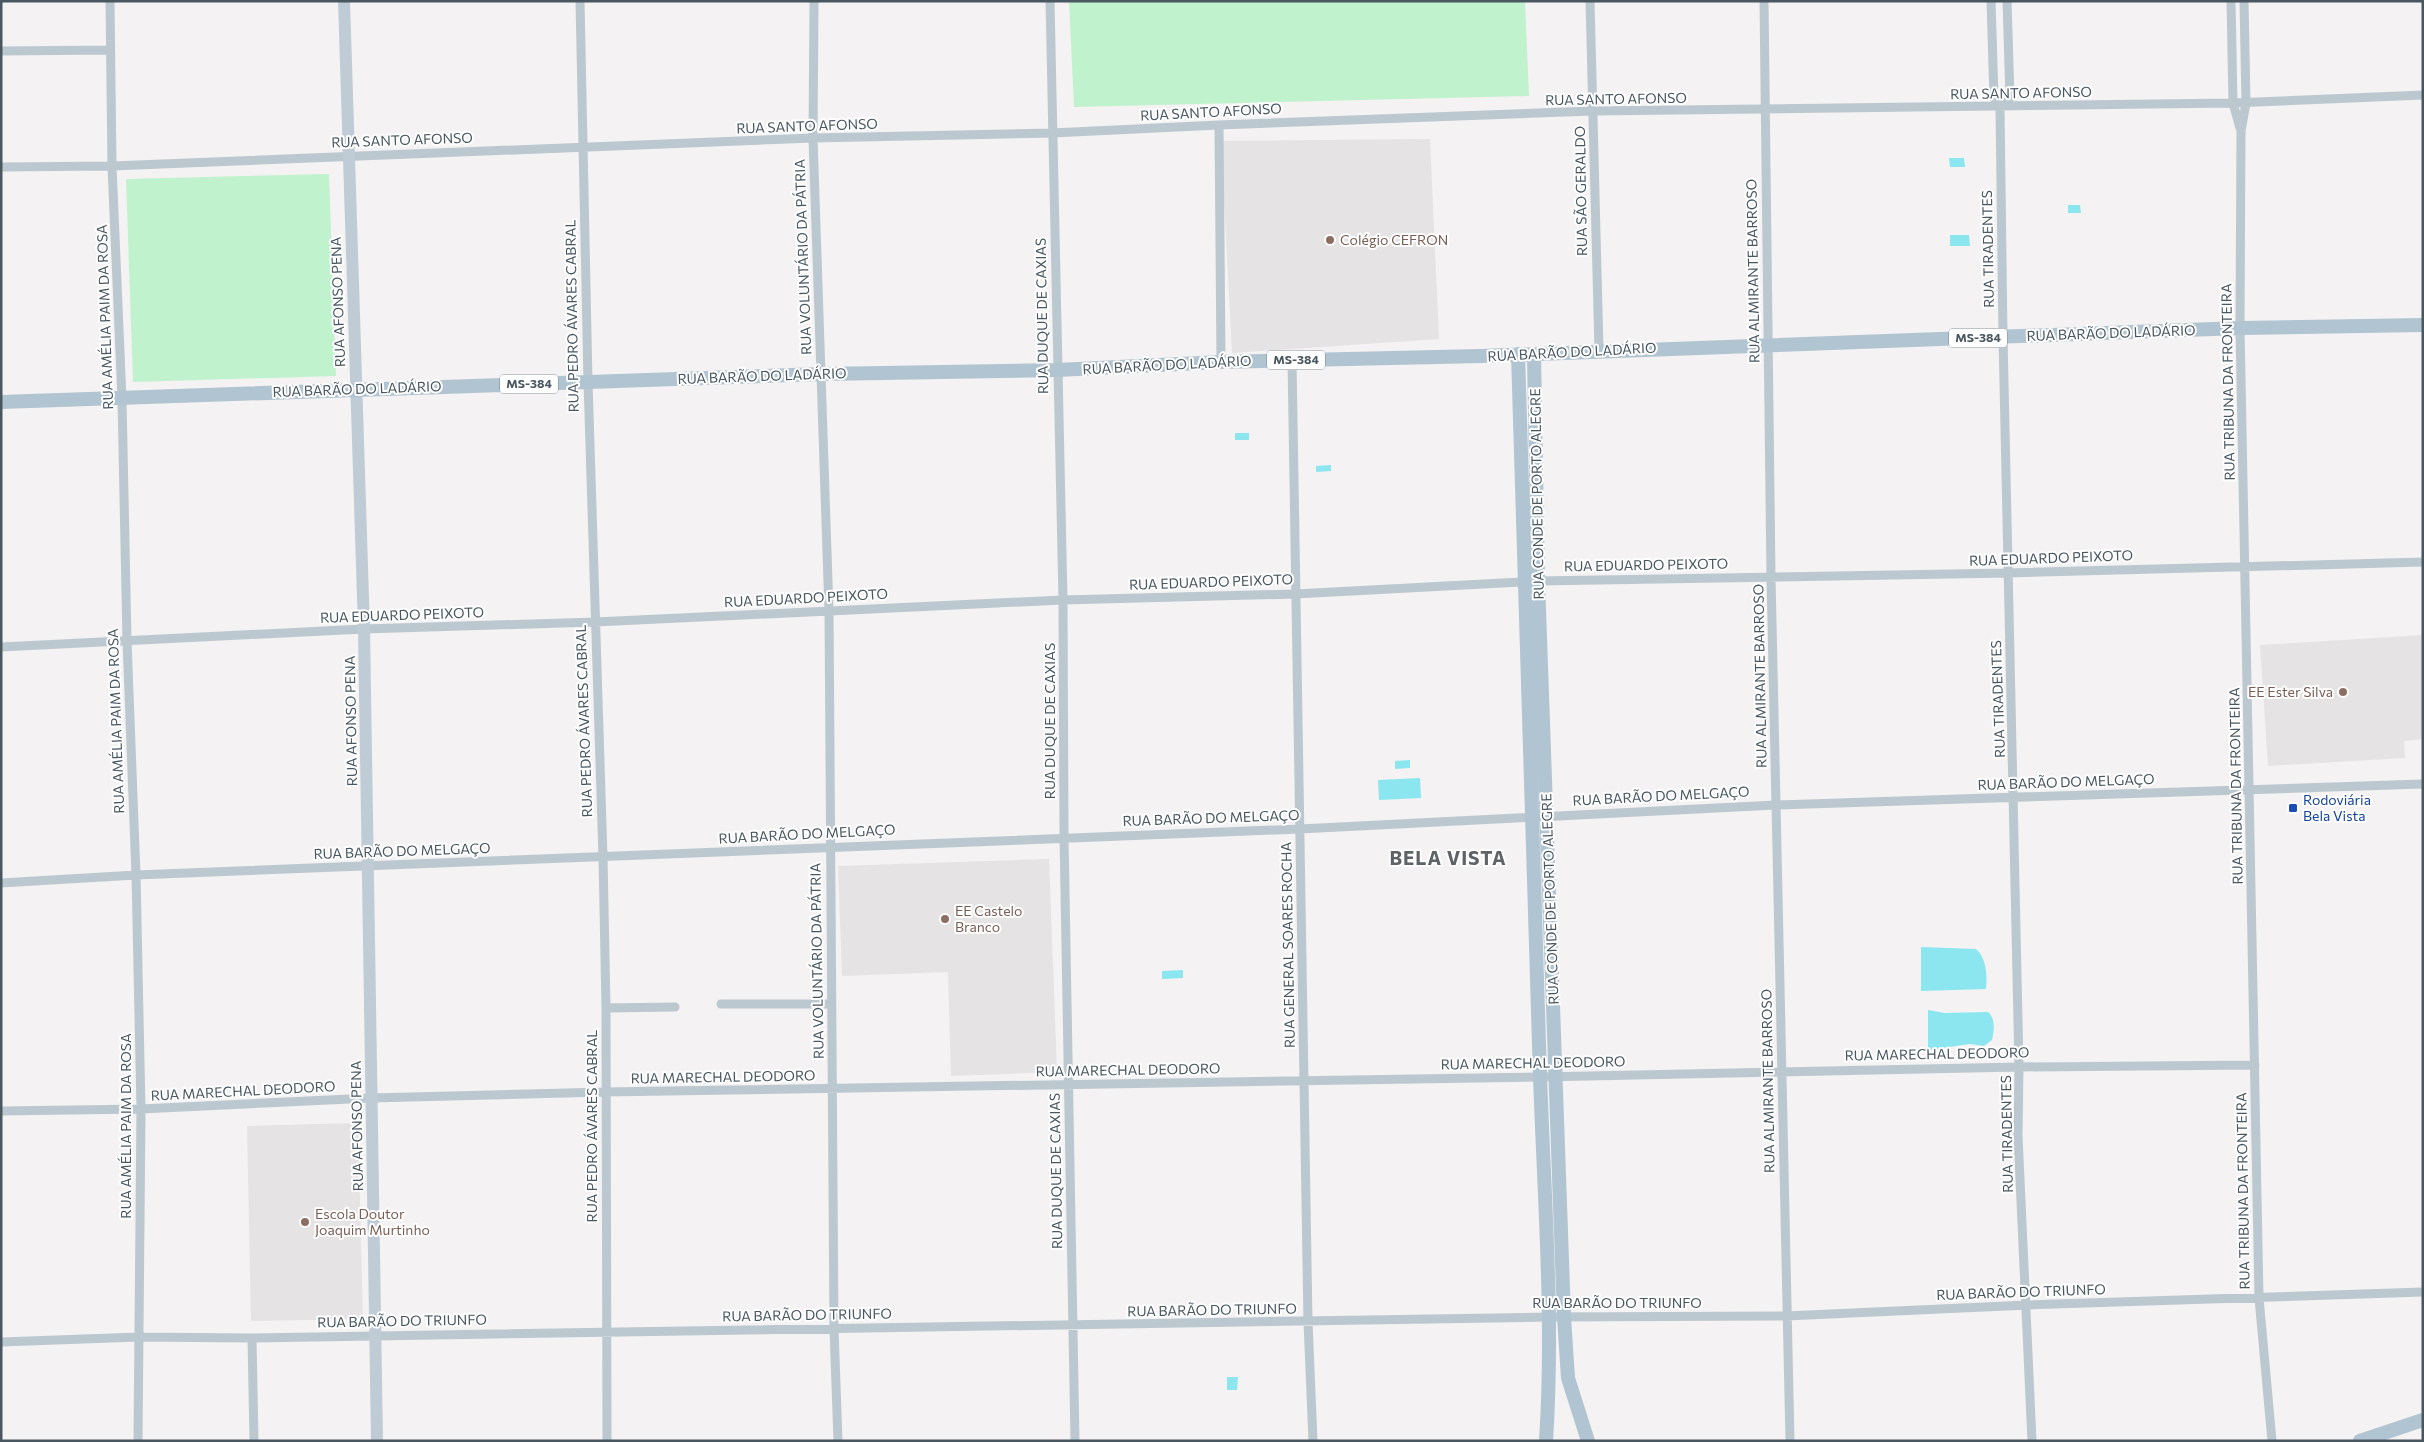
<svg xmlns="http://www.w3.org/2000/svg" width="2424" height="1442" viewBox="0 0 2424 1442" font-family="Commissioner,sans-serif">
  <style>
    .education { fill: #e5e3e4 }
    .green { fill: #c0f2ce }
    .water { fill: #8be6f0 }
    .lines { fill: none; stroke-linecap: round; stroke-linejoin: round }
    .street { stroke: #bcc8cf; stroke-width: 9 }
    .secondary { stroke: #bfccd6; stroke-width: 12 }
    .primary { stroke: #b1c4d1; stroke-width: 14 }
    .education-dot { fill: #8d6e63; stroke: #fff; stroke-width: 2 }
    .transit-dot { fill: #1a4fb4; stroke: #fff; stroke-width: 2 }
    .labels { text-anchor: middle; stroke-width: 4; stroke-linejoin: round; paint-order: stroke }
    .shield { fill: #fff; stroke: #7f8990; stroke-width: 1 }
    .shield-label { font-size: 12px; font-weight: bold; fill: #485760 }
    .street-label { font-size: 14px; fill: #485760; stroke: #fff }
    .education-label { font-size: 14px; fill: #785e54; stroke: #fff; text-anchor: start }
    .transit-label { font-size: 14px; fill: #164399; stroke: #fff; text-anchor: start }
    .district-label { font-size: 19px; font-weight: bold; letter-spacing: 1px; fill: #5e6367; stroke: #fff }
  </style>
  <rect width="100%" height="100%" fill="#f4f2f2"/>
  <path class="education" d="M1430,139L1439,339L1232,353L1221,141Z
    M2423,635V739L2404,741L2405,758L2268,766L2260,645Z
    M1049,859L1057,1072L951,1076L948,972L842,976L838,866Z
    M358,1123L363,1319L251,1321L247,1126Z"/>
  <path class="green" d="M1069,1H1525L1529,96L1074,107Z
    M329,174L336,376L133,382L126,179Z"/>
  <path class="water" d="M1949,158H1964L1965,167H1950Z
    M2068,205H2080L2081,213H2068Z
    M1950,235H1969L1970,246H1950Z
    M1235,433H1249V440H1235Z
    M1331,465V471L1316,472V466Z
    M1410,760V768L1395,769V761Z
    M1420,778L1421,798L1379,800L1378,780Z
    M1921,947L1976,949C1987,959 1987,975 1986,989L1921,991Z
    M1183,970V978L1162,979V971Z
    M1928,1010L1945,1013L1988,1012C1996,1019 1994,1030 1992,1040L1984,1046L1970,1044L1928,1050Z
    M1227,1377H1238L1237,1390H1227Z"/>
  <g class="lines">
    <path class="street" d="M110,1L112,166L122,399L127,641L136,875L141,1109L138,1441
      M580,1L588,382L603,857L606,1008L607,1441
      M814,1L813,138L829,611L834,1329L838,1441
      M1050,1L1063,600L1064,837L1075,1441
      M1590,1L1599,350
      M1764,1L1771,577L1790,1441
      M1991,1L1994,98L2000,107L2003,337L2019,1067L2018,1136L2032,1441
      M2231,1L2233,103L2240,128
      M2244,1L2246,103L2241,131L2240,328L2259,1298L2272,1441
      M1,51L110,50
      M2000,107L2010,98L2007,1
      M1219,125L1221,362
      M1,167L112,166L813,138L1052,133L1219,125L1593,111L2233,103L2423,95
      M1292,360L1308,1322L1313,1441
      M1,647L364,629L595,622L1063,600L1295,594L1538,581L2008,573L2423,562
      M1,883L136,875L1300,829L1776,805L2423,784
      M721,1004H831
      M606,1008L675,1007
      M1,1111L141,1109L371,1098L604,1092L1540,1077L2019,1067L2255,1065
      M252,1338L254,1441
      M1,1342L139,1337L252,1338L1550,1317L1786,1316L2028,1305L2423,1292"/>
    <path class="secondary" d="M344,1L364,629L377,1441"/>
    <path class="primary" d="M1518,354C1525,595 1532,835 1540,1075C1544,1197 1554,1319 1546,1441
      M1534,354L1538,581L1564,1317L1568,1378L1588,1441
      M1,402L822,374L1057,370L1221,362L1481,356L2240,328L2423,325
      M2360,1441L2423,1420"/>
  </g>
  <g class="education-dot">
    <circle cx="1330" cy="240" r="5"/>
    <circle cx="2343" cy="692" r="5"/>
    <circle cx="945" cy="919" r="5"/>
    <circle cx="305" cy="1222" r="5"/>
  </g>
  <rect class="transit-dot" x="2288" y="803" width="10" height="10" rx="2.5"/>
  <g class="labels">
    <g class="shield">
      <rect x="1949" y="328.5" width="58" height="19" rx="4"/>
      <rect x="1267" y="350.5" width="58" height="19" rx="4"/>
      <rect x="500" y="374.5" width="58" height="19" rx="4"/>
    </g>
    <g class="shield-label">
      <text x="1978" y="342">MS-384</text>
      <text x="1296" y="364">MS-384</text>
      <text x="529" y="388">MS-384</text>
    </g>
    <g class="street-label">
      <text transform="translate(2021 93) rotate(-1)" y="5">RUA SANTO AFONSO</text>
      <text transform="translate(1616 99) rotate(-1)" y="5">RUA SANTO AFONSO</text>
      <text transform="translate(1211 112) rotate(-3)" y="5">RUA SANTO AFONSO</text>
      <text transform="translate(807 126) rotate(-2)" y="5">RUA SANTO AFONSO</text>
      <text transform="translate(402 140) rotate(-2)" y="5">RUA SANTO AFONSO</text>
      <text transform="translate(1581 191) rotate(-91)" y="5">RUA SÃO GERALDO</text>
      <text transform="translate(1988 249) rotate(-91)" y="5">RUA TIRADENTES</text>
      <text transform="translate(803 257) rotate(-92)" y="5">RUA VOLUNTÁRIO DA PÁTRIA</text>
      <text transform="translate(1753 271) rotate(-91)" y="5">RUA ALMIRANTE BARROSO</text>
      <text transform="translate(338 302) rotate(-92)" y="5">RUA AFONSO PENA</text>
      <text transform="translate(572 316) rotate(-91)" y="5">RUA PEDRO ÁVARES CABRAL</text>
      <text transform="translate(1042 316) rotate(-91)" y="5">RUA DUQUE DE CAXIAS</text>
      <text transform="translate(105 317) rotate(-92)" y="5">RUA AMÉLIA PAIM DA ROSA</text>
      <text transform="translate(2111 333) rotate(-2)" y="5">RUA BARÃO DO LADÁRIO</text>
      <text transform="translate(1572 352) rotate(-3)" y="5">RUA BARÃO DO LADÁRIO</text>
      <text transform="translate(1167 365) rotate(-3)" y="5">RUA BARÃO DO LADÁRIO</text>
      <text transform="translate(762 376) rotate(-2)" y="5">RUA BARÃO DO LADÁRIO</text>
      <text transform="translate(2228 382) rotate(-91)" y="5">RUA TRIBUNA DA FRONTEIRA</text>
      <text transform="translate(357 389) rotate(-2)" y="5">RUA BARÃO DO LADÁRIO</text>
      <text transform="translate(1537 494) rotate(-91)" y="5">RUA CONDE DE PORTO ALEGRE</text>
      <text transform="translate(2051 558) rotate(-2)" y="5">RUA EDUARDO PEIXOTO</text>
      <text transform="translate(1646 565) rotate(-1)" y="5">RUA EDUARDO PEIXOTO</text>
      <text transform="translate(1211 582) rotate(-2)" y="5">RUA EDUARDO PEIXOTO</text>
      <text transform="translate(806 598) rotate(-3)" y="5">RUA EDUARDO PEIXOTO</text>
      <text transform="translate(402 615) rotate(-2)" y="5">RUA EDUARDO PEIXOTO</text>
      <text transform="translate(1760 676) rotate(-91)" y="5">RUA ALMIRANTE BARROSO</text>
      <text transform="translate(1998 699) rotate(-92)" y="5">RUA TIRADENTES</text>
      <text transform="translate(116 721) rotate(-92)" y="5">RUA AMÉLIA PAIM DA ROSA</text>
      <text transform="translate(351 721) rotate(-91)" y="5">RUA AFONSO PENA</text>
      <text transform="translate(584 721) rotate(-92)" y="5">RUA PEDRO ÁVARES CABRAL</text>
      <text transform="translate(1050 721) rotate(-90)" y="5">RUA DUQUE DE CAXIAS</text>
      <text transform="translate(2066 782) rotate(-2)" y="5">RUA BARÃO DO MELGAÇO</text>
      <text transform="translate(2236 786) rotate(-91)" y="5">RUA TRIBUNA DA FRONTEIRA</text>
      <text transform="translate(1661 796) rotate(-3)" y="5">RUA BARÃO DO MELGAÇO</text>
      <text transform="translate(1211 818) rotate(-2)" y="5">RUA BARÃO DO MELGAÇO</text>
      <text transform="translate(807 834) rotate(-3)" y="5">RUA BARÃO DO MELGAÇO</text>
      <text transform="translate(402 851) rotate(-2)" y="5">RUA BARÃO DO MELGAÇO</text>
      <text transform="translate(1550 899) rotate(-92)" y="5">RUA CONDE DE PORTO ALEGRE</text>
      <text transform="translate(1288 945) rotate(-91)" y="5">RUA GENERAL SOARES ROCHA</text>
      <text transform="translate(817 961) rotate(-91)" y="5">RUA VOLUNTÁRIO DA PÁTRIA</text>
      <text transform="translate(1937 1054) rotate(-1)" y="5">RUA MARECHAL DEODORO</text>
      <text transform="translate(1533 1063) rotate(-1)" y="5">RUA MARECHAL DEODORO</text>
      <text transform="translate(1128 1070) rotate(-1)" y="5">RUA MARECHAL DEODORO</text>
      <text transform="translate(723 1077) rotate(-1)" y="5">RUA MARECHAL DEODORO</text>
      <text transform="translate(1768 1081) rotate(-91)" y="5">RUA ALMIRANTE BARROSO</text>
      <text transform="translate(243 1091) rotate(-3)" y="5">RUA MARECHAL DEODORO</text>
      <text transform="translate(126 1126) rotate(-90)" y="5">RUA AMÉLIA PAIM DA ROSA</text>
      <text transform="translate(357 1126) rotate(-91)" y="5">RUA AFONSO PENA</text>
      <text transform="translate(592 1126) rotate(-90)" y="5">RUA PEDRO ÁVARES CABRAL</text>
      <text transform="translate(2007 1134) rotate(-91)" y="5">RUA TIRADENTES</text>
      <text transform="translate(1056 1171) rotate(-91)" y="5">RUA DUQUE DE CAXIAS</text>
      <text transform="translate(2243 1191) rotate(-91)" y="5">RUA TRIBUNA DA FRONTEIRA</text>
      <text transform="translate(2021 1292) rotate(-2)" y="5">RUA BARÃO DO TRIUNFO</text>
      <text x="1617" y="1308">RUA BARÃO DO TRIUNFO</text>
      <text transform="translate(1212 1310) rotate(-1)" y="5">RUA BARÃO DO TRIUNFO</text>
      <text transform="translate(807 1315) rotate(-1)" y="5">RUA BARÃO DO TRIUNFO</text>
      <text transform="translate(402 1321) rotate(-1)" y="5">RUA BARÃO DO TRIUNFO</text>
    </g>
    <g class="education-label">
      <text x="1340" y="245">Colégio CEFRON</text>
      <text x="2333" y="697" text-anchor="end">EE Ester Silva</text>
      <text x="955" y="916">EE Castelo<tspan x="955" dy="16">Branco</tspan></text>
      <text x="315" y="1219">Escola Doutor<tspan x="315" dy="16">Joaquim Murtinho</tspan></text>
    </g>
    <g class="transit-label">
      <text x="2303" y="805">Rodoviária<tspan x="2303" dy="16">Bela Vista</tspan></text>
    </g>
    <g class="district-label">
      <text x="1448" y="865">BELA VISTA</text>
    </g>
  </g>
  <rect width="2424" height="1442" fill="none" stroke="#485760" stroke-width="5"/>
</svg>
